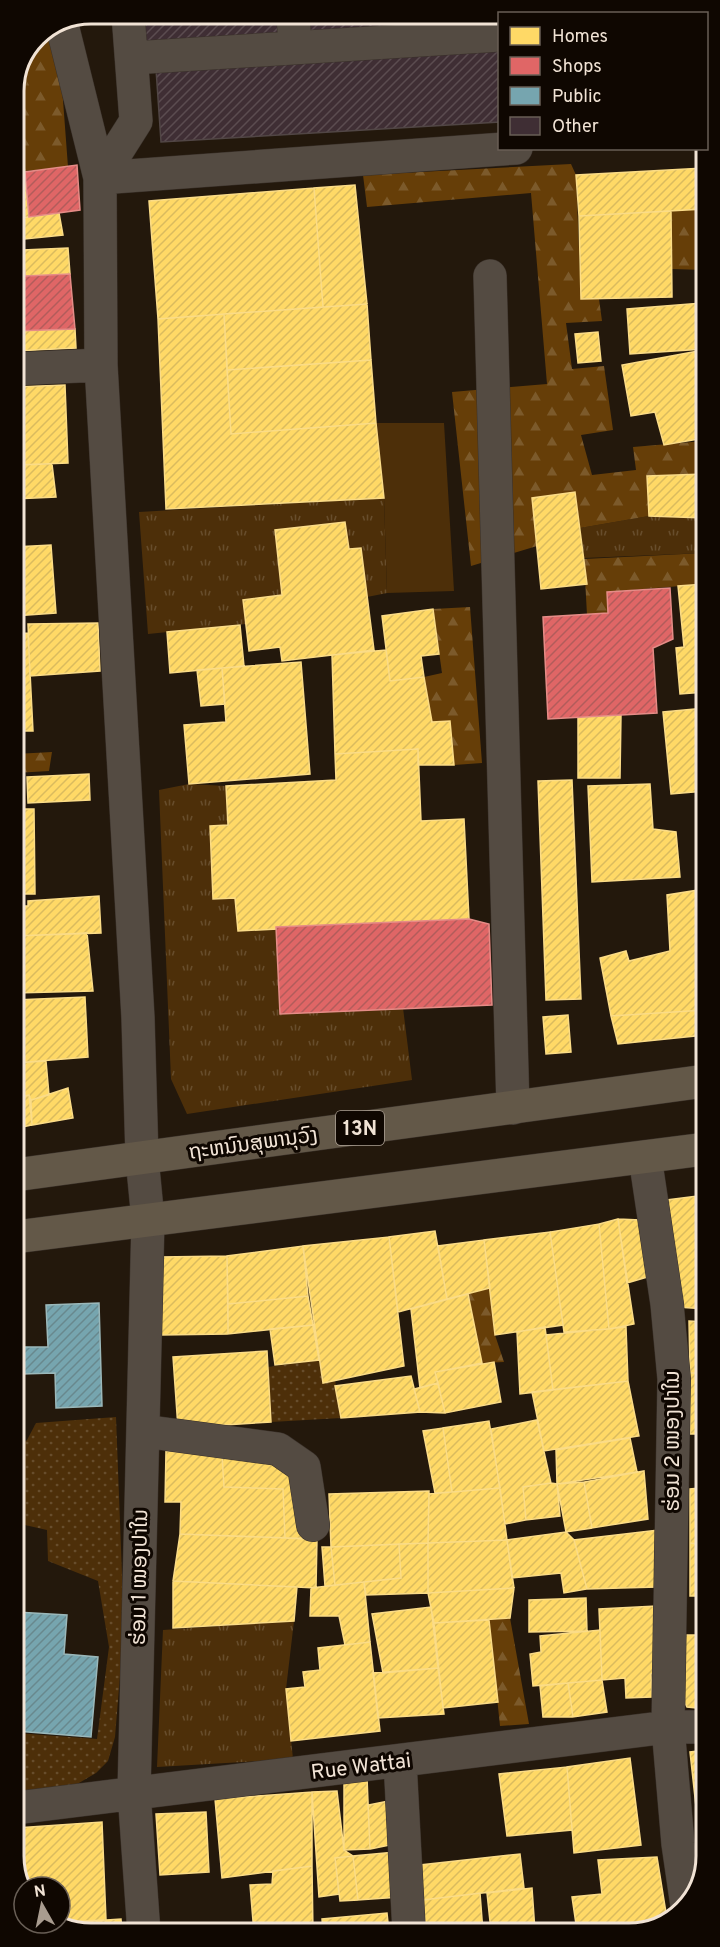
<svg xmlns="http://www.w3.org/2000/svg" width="720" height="1947" viewBox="0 0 720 1947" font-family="Overpass,'Noto Sans Lao',sans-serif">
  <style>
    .grass { fill: url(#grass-tufts) }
    .forest { fill: url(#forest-firs) }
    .park { fill: url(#park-dots) }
    .pitch { fill: #4d2f09 }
    .homes { fill: url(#homes-hatch); stroke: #fbdc87; stroke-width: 1.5 }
    .shops { fill: url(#shops-hatch); stroke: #e58c87; stroke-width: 1.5 }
    .public { fill: url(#public-hatch); stroke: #9bb8ba; stroke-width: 1.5 }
    .building { fill: url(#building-hatch); stroke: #514645; stroke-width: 1.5 }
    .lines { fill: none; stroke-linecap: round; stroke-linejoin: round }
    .minor-casing { stroke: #3a312a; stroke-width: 34 }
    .highway-casing { stroke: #3a312a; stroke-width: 34 }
    .minor { stroke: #544b42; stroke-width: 33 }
    .highway { stroke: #635848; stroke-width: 33 }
    .labels { text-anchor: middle; stroke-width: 6; stroke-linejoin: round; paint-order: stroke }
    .shield { fill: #0f0701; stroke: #ada195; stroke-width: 1.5 }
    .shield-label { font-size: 20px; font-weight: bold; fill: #f1e3d5 }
    .street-label { font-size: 21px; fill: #f1e3d5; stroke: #0f0701 }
    .rim { fill: none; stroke: #f1e3d5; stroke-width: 3 }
  </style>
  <defs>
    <pattern id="grass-tufts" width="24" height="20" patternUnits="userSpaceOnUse" patternTransform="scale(1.5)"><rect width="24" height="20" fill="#4d2f09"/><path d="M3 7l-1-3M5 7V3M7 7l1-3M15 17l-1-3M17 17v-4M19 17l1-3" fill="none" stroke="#674d2c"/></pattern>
    <pattern id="forest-firs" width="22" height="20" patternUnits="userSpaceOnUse" patternTransform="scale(1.5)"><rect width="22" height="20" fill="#663e08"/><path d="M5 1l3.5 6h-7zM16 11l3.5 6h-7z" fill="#7c5a2b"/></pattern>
    <pattern id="park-dots" width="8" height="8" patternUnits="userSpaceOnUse" patternTransform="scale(1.5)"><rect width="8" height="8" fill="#4d2f09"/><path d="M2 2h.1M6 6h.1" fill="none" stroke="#674d2c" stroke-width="1.8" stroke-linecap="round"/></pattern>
    <pattern id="homes-hatch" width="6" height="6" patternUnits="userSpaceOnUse" patternTransform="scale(1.5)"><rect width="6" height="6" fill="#ffd966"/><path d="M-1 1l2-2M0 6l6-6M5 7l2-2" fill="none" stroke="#dabb5e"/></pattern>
    <pattern id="shops-hatch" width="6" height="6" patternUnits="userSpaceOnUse" patternTransform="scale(1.5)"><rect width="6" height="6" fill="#e06666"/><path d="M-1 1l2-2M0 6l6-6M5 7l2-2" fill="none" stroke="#b25c5b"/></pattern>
    <pattern id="public-hatch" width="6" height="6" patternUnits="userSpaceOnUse" patternTransform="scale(1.5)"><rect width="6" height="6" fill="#76a5af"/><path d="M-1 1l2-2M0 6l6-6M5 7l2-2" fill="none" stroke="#68888e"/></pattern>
    <pattern id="building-hatch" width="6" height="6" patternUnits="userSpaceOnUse" patternTransform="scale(1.5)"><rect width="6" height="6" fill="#3f2e34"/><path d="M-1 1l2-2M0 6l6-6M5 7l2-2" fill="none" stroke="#5b4c50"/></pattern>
  </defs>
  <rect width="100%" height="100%" fill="#23180c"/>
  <path class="grass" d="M384,498L387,593L367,597L361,548L349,549L345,522L275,530L282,595L246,624L148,634L139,512Z
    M649,516L704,518V553L584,558L580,528Z
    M25,772L26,809H15V773Z
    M189,784L226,786L228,825L210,827L213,898H235L238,931L276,927L280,1014L403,1008L412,1080L187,1114L171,1079L159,790Z
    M294,1621L286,1689L293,1759L157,1767L163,1630Z"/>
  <path class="forest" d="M49,31L62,87L68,167L14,172V86L37,36Z
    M571,164L576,175L581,299H599L602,321L566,323L572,369L604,366L613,430L581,435L592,475L636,470L633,447L704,441V474L648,476L649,516L580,528L575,492L533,498L537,546L471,566L452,392L547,384L531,193L367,207L363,175Z
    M704,209V270L672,269L671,211Z
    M704,553L705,584L607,592L608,613L587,615L584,559Z
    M470,607L482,763L454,765L450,722H432L424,677L442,673L433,609Z
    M52,752L49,771L15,773V754Z
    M490,1288L495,1335L504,1362L482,1363L468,1294Z
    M510,1618L529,1724L500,1726L489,1620Z"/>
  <path class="park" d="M319,1360L323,1383L335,1380L341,1418L271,1422L268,1367Z
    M116,1417L124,1627L115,1737L108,1761L96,1773L67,1790H16V1733L97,1739L109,1647L98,1581L48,1561L47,1530L16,1523V1449L27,1440L36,1423Z
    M706,1824V1856L701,1873L698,1825Z"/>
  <path class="pitch" d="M376,423H444L454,591L387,593L384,498Z"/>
  <path class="homes" d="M704,168V209L579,216L576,175Z
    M14,172H25L29,217L14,219Z
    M355,185L367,304L323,307L314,188Z
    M314,188L323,307L158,319L149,201Z
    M671,211L672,297L581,299L579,216Z
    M59,213L63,235L15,240L14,219Z
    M68,248L70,274L25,276L23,250Z
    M702,303L704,349L630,354L627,309Z
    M367,304L371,360L227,370L224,314Z
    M224,314L231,434L376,423L384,498L166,509L158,319Z
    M75,329L76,348L14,351V331Z
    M598,332L601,361L578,363L575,334Z
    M704,350V438L664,445L655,412L631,416L622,365Z
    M371,360L376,423L231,434L227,370Z
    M65,385L68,463L14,465V387Z
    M52,464L56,497L14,499V465Z
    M704,474V518L649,516L647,476Z
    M575,492L587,584L541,589L532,498Z
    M345,522L349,549L361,548L374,650L282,661L280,647L249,651L243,600L282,595L275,530Z
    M51,545L56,613L14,616V547Z
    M705,584V692L680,694L676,648L684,647L678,586Z
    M433,609L439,654L421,656L424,677L390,681L382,616Z
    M98,623L100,671L30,676L28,624Z
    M240,625L244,666L170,673L167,632Z
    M28,633L33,731H15L14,634Z
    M386,650L390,681L424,677L432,722L450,721L454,765H418V749L335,754L332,655Z
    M301,662L310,774L189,784L184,725L226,722L222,668Z
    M222,668L225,704L201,706L197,670Z
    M705,708V791L671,794L663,712Z
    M621,715L620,778H578V717Z
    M418,749L421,821L464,819L469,919L238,931L235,898L213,899L210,826L228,825L226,786L336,780L335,754Z
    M89,774L90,800L28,803L27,777Z
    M572,780L581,999L546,1000L538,781Z
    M650,784L653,829L676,832L680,877L592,882L588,786Z
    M15,809H34L35,894H15Z
    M705,889V1010L611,1016L600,958L626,951L629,961L670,951L667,895Z
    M99,896L101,933L15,936V906H28V901Z
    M87,933L93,991L15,993V936Z
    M85,997L88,1057L15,1063V1000Z
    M705,1010V1035L618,1044L611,1016Z
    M568,1015L571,1052L546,1054L543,1017Z
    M46,1061L49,1095L31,1100L29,1095L18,1098L19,1105H15V1063Z
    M68,1088L73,1118L32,1125L31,1100Z
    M29,1095L32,1125L22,1127L18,1098Z
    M705,1195L706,1309L677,1307L659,1201Z
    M618,1219L634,1324L609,1329L599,1224Z
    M618,1219L640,1220L651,1276L627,1283Z
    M599,1224L609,1329L564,1332L550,1232Z
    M435,1231L447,1299L398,1312L389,1237Z
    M550,1232L563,1325L495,1335L484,1240Z
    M389,1237L404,1366L323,1383L303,1246Z
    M484,1240L490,1288L447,1299L438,1246Z
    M303,1246L308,1296L228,1304L227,1256Z
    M227,1256L228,1334L161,1335L160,1257Z
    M468,1294L482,1363L435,1372L438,1383L420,1388L411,1309Z
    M308,1296L313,1325L228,1334V1304Z
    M689,1321L706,1322V1373H690Z
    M313,1325L319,1360L275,1365L270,1329Z
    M545,1327L553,1390L520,1394L517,1332Z
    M626,1327L628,1381L553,1390L546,1335Z
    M267,1351L271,1422L178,1428L173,1357Z
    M494,1362L501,1402L445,1413L435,1372Z
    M690,1373H706V1434H690Z
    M411,1376L420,1412L341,1418L335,1386Z
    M628,1381L639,1436L544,1451L532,1392Z
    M438,1383L445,1413L420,1412L414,1389Z
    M537,1420L551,1483L523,1487L526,1520L505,1524L491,1429Z
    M489,1421L500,1488L452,1492L443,1428Z
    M443,1428L452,1492L435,1493L423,1431Z
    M630,1438L637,1472L557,1484L556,1450Z
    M706,1450V1489L700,1488Z
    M166,1451L222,1455L224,1487L283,1489L285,1538L180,1534L181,1502H165Z
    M222,1455L270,1456L298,1472L303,1539L285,1538L283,1489L224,1487Z
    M644,1471L648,1519L592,1528L584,1482Z
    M584,1482L592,1528L566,1532L557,1484Z
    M551,1483L557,1484L560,1516L526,1520L523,1487Z
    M500,1488L507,1540L428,1543L429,1494Z
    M700,1488L706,1489V1545L690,1543V1489Z
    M429,1491L428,1543L331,1547L329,1494Z
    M658,1530L657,1587L587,1589L574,1540Z
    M566,1532L574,1540L587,1589L564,1593L561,1573L512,1578L507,1540Z
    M180,1534L317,1539L316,1588L173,1581Z
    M507,1540L514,1588L428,1593V1543Z
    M428,1543V1593L366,1595L364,1582L401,1578L399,1544Z
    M690,1543L706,1545V1596H690Z
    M399,1544L401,1578L335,1585L331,1547Z
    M322,1547H331L335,1585L325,1586Z
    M173,1581L297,1587L294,1621L173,1628Z
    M364,1582L370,1642L345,1645L339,1616H310L311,1588Z
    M514,1588L510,1618L434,1623L428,1593Z
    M586,1598L587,1631L529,1632V1600Z
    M656,1606L659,1671L651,1674L652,1697L626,1698L625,1678L602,1680L599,1609Z
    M431,1607L438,1668L383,1673L372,1614Z
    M489,1620L498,1702L443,1708L434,1623Z
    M600,1630L602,1680L533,1686L530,1654L541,1652L540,1636Z
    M677,1635H706V1709L687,1707L678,1690Z
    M370,1642L380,1731L291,1741L286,1689L305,1687L303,1672L320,1670L318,1648Z
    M438,1668L444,1714L378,1718L373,1673Z
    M602,1680L607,1712L573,1717L568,1683Z
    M568,1683L573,1717H543L540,1686Z
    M706,1750V1824L698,1825L690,1752Z
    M630,1758L641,1845L574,1853L567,1767Z
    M567,1767L572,1830L507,1836L499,1774Z
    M344,1778H367L370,1849L344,1850Z
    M337,1791L344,1850L353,1856L335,1858L339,1894L319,1897L312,1792Z
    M312,1792V1866L222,1878L215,1799Z
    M394,1800L395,1844L370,1849L368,1805Z
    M206,1812L209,1872L160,1875L156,1814Z
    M102,1822L106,1920L60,1922V1887L24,1889L16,1876V1828Z
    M395,1852L400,1897L358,1900L353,1856Z
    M520,1854L524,1888L423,1900L420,1865Z
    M353,1856L358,1900L340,1901L335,1858Z
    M657,1857L667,1919L658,1925L618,1931H577L572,1897L602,1894L598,1860Z
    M312,1866L313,1932L254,1933L250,1885L272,1884L273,1871Z
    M532,1888L535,1931H491L487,1893Z
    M480,1893L483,1932H426L423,1900Z
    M387,1913L389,1932H323L322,1919Z
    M121,1919L122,1933H86L60,1923Z
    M658,1925L649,1931H618Z"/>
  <path class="shops" d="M77,165L80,210L29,217L25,172Z
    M14,250H23L25,276L70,274L75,329L14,331Z
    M670,588L673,639L653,648L657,713L548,719L543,617L608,613L607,592Z
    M469,919L489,924L492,1005L280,1014L276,927Z"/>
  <path class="public" d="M99,1303L102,1406L56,1408L55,1373L22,1374L21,1347H48L46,1305Z
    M16,1612L67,1615L64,1654L98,1657L91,1737L16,1731Z"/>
  <path class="building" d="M141,14H287L289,39L143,48Z
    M302,14H449L450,31L304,41Z
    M463,14H500V30L464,32Z
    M500,49V122L161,142L156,69Z"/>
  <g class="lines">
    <defs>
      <path id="minor" d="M293,14L295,47
        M62,25L100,178L101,365L138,1018L142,1158L148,1220L134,1792L144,1933
        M132,58L500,35
        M100,178L516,148
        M100,178L136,121L128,14
        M490,276L513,1108
        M14,369L101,365
        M645,1157L667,1304L674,1379L668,1727L678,1844L687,1906
        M143,1431L278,1449L304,1467L313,1525
        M400,1761L409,1932
        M16,1808L668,1727H706"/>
      <path id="highway" d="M15,1175L705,1081
        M15,1237L705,1149"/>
    </defs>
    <use href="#minor" class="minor-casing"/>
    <use href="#highway" class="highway-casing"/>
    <use href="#minor" class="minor"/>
    <use href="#highway" class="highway"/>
  </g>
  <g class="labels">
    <rect class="shield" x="336" y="1111" width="48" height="34" rx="4.5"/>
    <g class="shield-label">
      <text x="360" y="1135">13N</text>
    </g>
    <g class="street-label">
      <text transform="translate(253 1143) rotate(-8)" y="7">ຖະຫນົນສຸພານຸວົງ</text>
      <text transform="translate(672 1441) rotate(-90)" y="7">ຮ່ອມ 2 ໜອງປາໃນ</text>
      <text transform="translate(139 1577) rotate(-89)" y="7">ຮ່ອມ 1 ໜອງປາໃນ</text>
      <text transform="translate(361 1766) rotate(-7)" y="7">Rue Wattai</text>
    </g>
  </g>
  <path d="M0 0H720V1947H0ZM91 24H629A67 67 0 0 1 696 91V1856A67 67 0 0 1 629 1923H91A67 67 0 0 1 24 1856V91A67 67 0 0 1 91 24Z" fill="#0f0701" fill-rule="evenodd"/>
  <path class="rim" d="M91 24H629A67 67 0 0 1 696 91V1856A67 67 0 0 1 629 1923H91A67 67 0 0 1 24 1856V91A67 67 0 0 1 91 24Z"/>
  <rect x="498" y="12" width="210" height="138" fill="#0f0701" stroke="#695f56" stroke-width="1.5"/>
  <rect x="510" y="27" width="30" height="18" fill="#ffd966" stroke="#695f56" stroke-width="1.5"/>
  <text x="552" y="42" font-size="18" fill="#f1e3d5">Homes</text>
  <rect x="510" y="57" width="30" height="18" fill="#e06666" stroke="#695f56" stroke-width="1.5"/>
  <text x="552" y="72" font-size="18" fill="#f1e3d5">Shops</text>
  <rect x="510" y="87" width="30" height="18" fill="#76a5af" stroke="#695f56" stroke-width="1.5"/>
  <text x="552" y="102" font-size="18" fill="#f1e3d5">Public</text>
  <rect x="510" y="117" width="30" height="18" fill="#3f2e34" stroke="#695f56" stroke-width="1.5"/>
  <text x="552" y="132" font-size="18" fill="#f1e3d5">Other</text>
  <g transform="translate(42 1905) rotate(351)"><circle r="28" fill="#0f0701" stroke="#695f56" stroke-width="1.5"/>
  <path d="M0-4.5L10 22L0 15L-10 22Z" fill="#a99c8f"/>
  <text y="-9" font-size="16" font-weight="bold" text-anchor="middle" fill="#f1e3d5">N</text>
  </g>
</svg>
